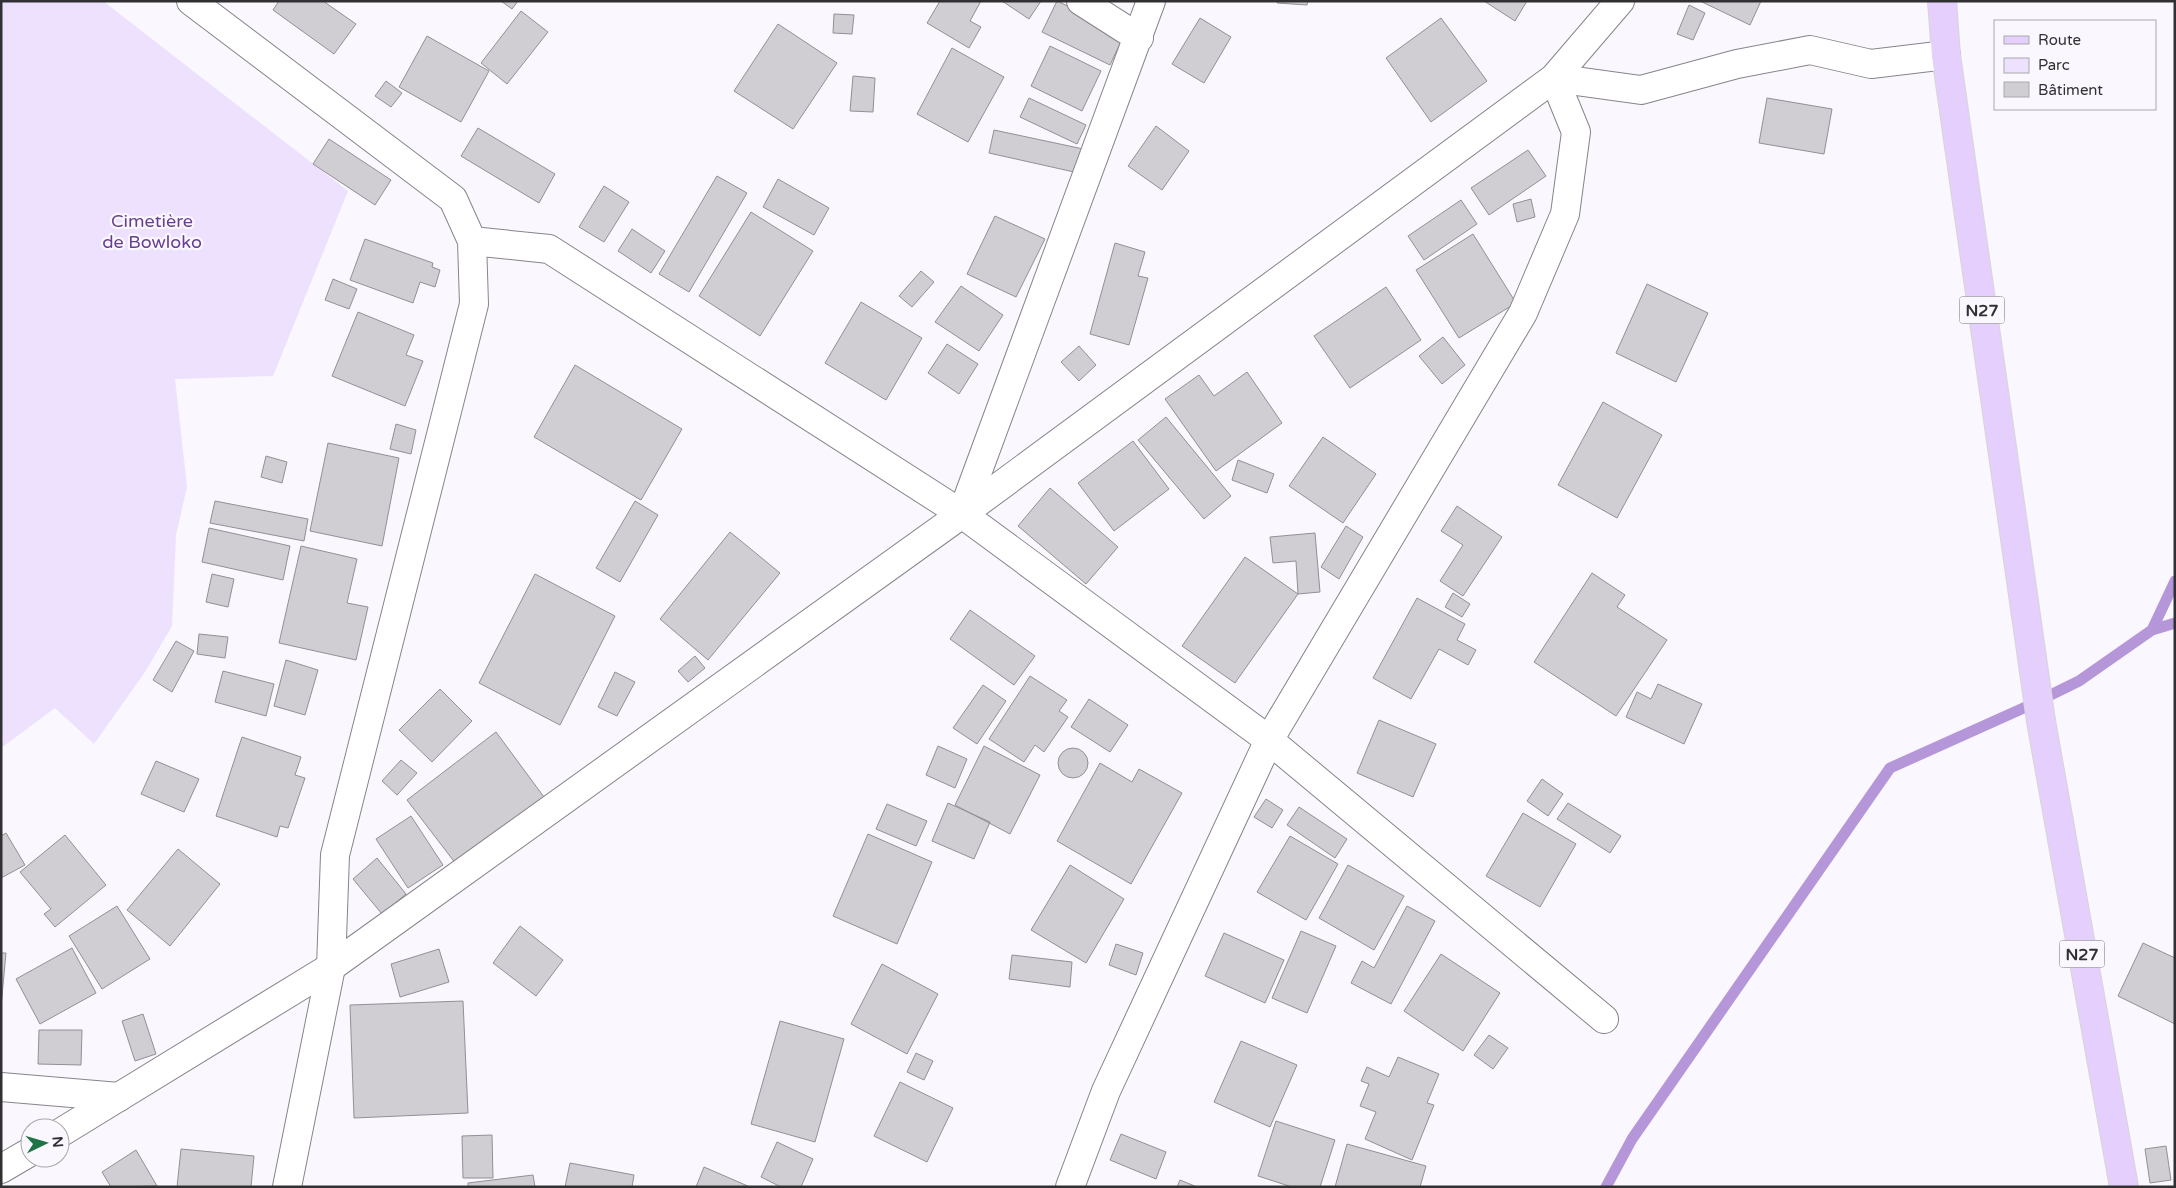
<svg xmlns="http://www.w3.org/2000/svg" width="2176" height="1188" viewBox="0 0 2176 1188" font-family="'Varela Round',sans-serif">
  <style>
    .green { fill: #ede1fe }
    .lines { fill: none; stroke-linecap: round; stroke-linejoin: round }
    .stream { stroke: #b496d9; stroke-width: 11 }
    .building { fill: #d0cdd3; stroke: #928f95 }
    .minor-casing { stroke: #87848a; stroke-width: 30 }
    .tertiary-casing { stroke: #87848a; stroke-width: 30 }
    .primary-casing { stroke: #d6d6d6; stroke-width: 30 }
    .minor { stroke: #fff; stroke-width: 28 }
    .tertiary { stroke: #fff; stroke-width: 28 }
    .primary { stroke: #e4cffd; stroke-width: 28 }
    .labels { text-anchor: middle; stroke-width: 4.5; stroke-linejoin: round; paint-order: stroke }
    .shield { fill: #faf7fe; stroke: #6d6c70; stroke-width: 1 }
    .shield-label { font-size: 16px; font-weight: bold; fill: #313033 }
    .park-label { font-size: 18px; fill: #673f90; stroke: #faf7fe }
  </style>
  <rect width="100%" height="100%" fill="#faf7fe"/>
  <path class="green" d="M1,1H103L348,191L273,376L175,379L187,487L176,535L172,626L145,672L94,744L55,708L1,748Z"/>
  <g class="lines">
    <path class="stream" d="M2152,630L2175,623
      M1606,1187L1632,1139L1890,768L2028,706L2079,681L2152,630L2175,581"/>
  </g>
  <path class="building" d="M279,1H323L356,24L334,54L273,10Z
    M501,1H518L512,9Z
    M940,1H981L970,21L981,27L969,48L927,23Z
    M1002,1H1041L1029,19Z
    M1057,1L1125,33L1110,65L1042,32Z
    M1277,1H1308L1307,5L1277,3Z
    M1484,1H1527L1515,21Z
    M1700,1H1761L1750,25Z
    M1689,5L1705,13L1693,40L1677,34Z
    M521,11L548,32L507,84L481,63Z
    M834,14L854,15L852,34L833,33Z
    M1200,18L1231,37L1204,83L1172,64Z
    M1441,18L1487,81L1431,122L1386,58Z
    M778,24L837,63L793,129L734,91Z
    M427,36L489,71L461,122L399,87Z
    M1050,46L1101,71L1082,111L1031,86Z
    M952,48L1004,77L968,142L917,114Z
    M853,76L875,78L873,112L850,111Z
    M386,81L402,93L391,107L375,96Z
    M1029,98L1086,125L1077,144L1020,117Z
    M1767,98L1832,109L1824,154L1759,143Z
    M1156,126L1189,151L1162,190L1128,166Z
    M478,128L555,174L539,203L461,156Z
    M994,130L1088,150L1083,174L989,153Z
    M329,139L391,180L375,205L313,164Z
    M1528,150L1546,176L1489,215L1471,188Z
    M717,176L747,193L689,292L659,274Z
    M778,179L829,208L814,235L763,207Z
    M604,186L629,202L604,242L579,227Z
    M1531,199L1535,217L1517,222L1513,204Z
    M1461,200L1477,224L1424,260L1408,236Z
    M751,212L813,251L760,336L699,296Z
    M995,216L1045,239L1016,297L967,274Z
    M632,229L665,251L651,273L618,251Z
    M1473,234L1516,303L1459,338L1416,270Z
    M365,239L433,263L432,267L440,270L435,287L420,282L413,303L350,280Z
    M1115,243L1145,252L1138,276L1148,278L1129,345L1090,334Z
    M921,271L934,282L912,307L899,296Z
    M333,279L357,289L349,309L325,300Z
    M1647,284L1708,313L1676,382L1616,353Z
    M961,286L1003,315L979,351L935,322Z
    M1386,287L1421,340L1350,388L1314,336Z
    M861,302L922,338L886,400L825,363Z
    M358,312L414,335L406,355L423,361L405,406L332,376Z
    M1443,337L1465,365L1442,384L1419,356Z
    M947,344L978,364L959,394L928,373Z
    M1079,346L1096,365L1079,381L1061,362Z
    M575,365L682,429L641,500L534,437Z
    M1247,372L1282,423L1216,471L1165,399L1199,375L1214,396Z
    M1603,402L1662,435L1617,518L1558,485Z
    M1166,417L1231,496L1204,519L1138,440Z
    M396,424L416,430L411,454L390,449Z
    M1323,437L1376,474L1343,523L1289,486Z
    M1133,441L1169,489L1114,531L1078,483Z
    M328,443L399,458L382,546L310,531Z
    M266,456L287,462L282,483L261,477Z
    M1238,460L1274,474L1267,493L1232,480Z
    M1050,488L1118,547L1086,584L1018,526Z
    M215,501L308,519L304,541L210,523Z
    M635,501L658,515L620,582L596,568Z
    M1457,506L1502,537L1463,596L1440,581L1463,545L1441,531Z
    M1346,526L1363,537L1339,579L1321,567Z
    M209,528L290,546L283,580L202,562Z
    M730,532L780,573L708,660L660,619Z
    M1315,533L1320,592L1298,594L1296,561L1273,563L1270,537Z
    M301,546L357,559L347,603L368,607L356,660L279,643Z
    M1245,557L1298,594L1235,683L1182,646Z
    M1592,573L1625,595L1617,607L1667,640L1616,716L1534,662Z
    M212,574L234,579L228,607L206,602Z
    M535,574L615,616L560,725L479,683Z
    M1453,593L1470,604L1462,617L1445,607Z
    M1417,598L1465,624L1457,640L1476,650L1468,665L1439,649L1411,699L1373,678Z
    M970,610L1035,656L1014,685L950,639Z
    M199,634L228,637L225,658L197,654Z
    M176,641L194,651L172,692L153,680Z
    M695,656L705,668L688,682L678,671Z
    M286,660L318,670L305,715L274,706Z
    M223,671L274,684L266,716L215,702Z
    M615,672L635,682L617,716L598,707Z
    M1030,676L1067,700L1059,711L1068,717L1044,752L1035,745L1024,762L989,739Z
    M1658,684L1702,704L1684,744L1626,717L1637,692L1651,699Z
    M983,685L1006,701L977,744L953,728Z
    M440,689L472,721L432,762L399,730Z
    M1089,699L1128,725L1110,752L1071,727Z
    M1379,720L1436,744L1413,797L1357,773Z
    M496,732L544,797L456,864L407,800Z
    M242,737L301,757L295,775L305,778L288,828L280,826L277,837L216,816Z
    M938,746L967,759L955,788L926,775Z
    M984,746L1040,775L1010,834L955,805Z
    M1058 763a15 15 0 1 1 30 0a15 15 0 1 1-30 0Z
    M401,760L417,773L397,795L382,781Z
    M156,761L199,779L184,812L141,794Z
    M1100,763L1132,782L1139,769L1182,793L1131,884L1057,841Z
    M1542,779L1563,794L1548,816L1527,801Z
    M1266,799L1283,810L1272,828L1254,817Z
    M948,803L990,822L974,859L932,841Z
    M1568,803L1621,836L1610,853L1557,819Z
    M887,804L927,821L916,846L876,829Z
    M1299,807L1347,839L1335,858L1287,825Z
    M1523,813L1576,844L1540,907L1486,876Z
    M411,816L443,865L408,888L376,839Z
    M6,833L25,865L1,878V836Z
    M868,834L932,862L897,944L833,916Z
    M65,835L106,885L55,927L44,914L51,909L20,872Z
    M1290,836L1338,864L1306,920L1257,892Z
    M178,849L220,884L170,946L127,910Z
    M377,858L406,894L382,914L353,879Z
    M1070,865L1124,899L1086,963L1031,930Z
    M1348,865L1404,896L1374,950L1319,918Z
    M117,906L150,959L102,989L69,936Z
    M1407,906L1435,921L1391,1004L1351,983L1362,961L1374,968Z
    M520,926L563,960L536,996L493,963Z
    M1301,931L1336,946L1307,1013L1272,998Z
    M1224,933L1284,960L1265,1003L1205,976Z
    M2143,943L2175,958V1024L2118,996Z
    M1116,944L1143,953L1136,975L1109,965Z
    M72,948L96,993L40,1024L16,979Z
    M439,949L449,982L400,997L391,964Z
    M1,953H6L1,1007Z
    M1441,954L1500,993L1463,1051L1404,1011Z
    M1012,955L1072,962L1070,987L1009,979Z
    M882,964L938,994L907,1054L851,1024Z
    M463,1001L468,1113L354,1118L350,1005Z
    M143,1014L156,1054L135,1061L122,1021Z
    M780,1021L844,1039L815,1142L751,1124Z
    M39,1030H82L81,1065L38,1064Z
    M1489,1035L1508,1048L1493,1069L1474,1055Z
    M1241,1041L1297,1065L1270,1127L1214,1102Z
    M916,1053L933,1061L924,1080L907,1072Z
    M1398,1057L1439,1074L1427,1103L1434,1105L1412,1160L1365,1139L1376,1112L1360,1106L1369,1084L1361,1081L1367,1067L1389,1077Z
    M900,1082L953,1108L927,1162L874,1136Z
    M1276,1121L1335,1140L1320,1187H1292L1258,1176Z
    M1121,1134L1166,1152L1156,1179L1110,1160Z
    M492,1135L493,1178H463L462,1136Z
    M777,1142L813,1159L801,1187H781L761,1177Z
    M1347,1144L1426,1166L1420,1187H1335Z
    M2166,1146L2171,1180L2150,1183L2145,1149Z
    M181,1149L254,1156L251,1187H177Z
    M136,1150L157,1186L111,1187L102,1172Z
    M570,1163L634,1175L632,1187H565Z
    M704,1167L750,1187H696Z
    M533,1175L535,1187H468V1183Z
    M1180,1180L1197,1187H1177Z"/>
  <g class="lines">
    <defs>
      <path id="minor" d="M191,1L453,199L472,241L474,304L335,855L331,967L287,1187
        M1081,1L1139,38
        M472,241L549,249L962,514L1269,740L1604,1019
        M962,514L1151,1
        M1,1087L119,1097
        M1070,1187L1106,1091L1269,740L1523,313L1565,214L1576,132L1554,78"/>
      <path id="tertiary" d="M1554,78L1641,90L1737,64L1810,50L1871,64L1946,55
        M60,1133L331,967L962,514L1554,78L1620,1
        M1,1169L30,1152"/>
      <path id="primary" d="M1942,1L1946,55L2041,721L2124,1187"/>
    </defs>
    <use href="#minor" class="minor-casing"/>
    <use href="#tertiary" class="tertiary-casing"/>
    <use href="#primary" class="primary-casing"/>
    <use href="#minor" class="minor"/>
    <use href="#tertiary" class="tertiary"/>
    <use href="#primary" class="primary"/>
  </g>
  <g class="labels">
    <g class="shield">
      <rect x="1959.5" y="296.5" width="45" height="27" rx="4"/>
      <rect x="2059.5" y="940.5" width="45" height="27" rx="4"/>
    </g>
    <g class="shield-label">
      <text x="1982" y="316">N27</text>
      <text x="2082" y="960">N27</text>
    </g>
    <g class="park-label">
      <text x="152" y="227">Cimetière<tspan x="152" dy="21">de Bowloko</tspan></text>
    </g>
  </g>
  <rect width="2176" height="1188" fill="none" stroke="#313033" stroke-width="5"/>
  <rect x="1994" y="20" width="162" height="90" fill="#faf7fe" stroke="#aaa7ad"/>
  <rect x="2004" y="36" width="25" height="8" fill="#e4cffd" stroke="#aaa7ad"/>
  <text x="2038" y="45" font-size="15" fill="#313033">Route</text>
  <rect x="2004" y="58" width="25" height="15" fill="#ede1fe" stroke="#aaa7ad"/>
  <text x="2038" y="70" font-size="15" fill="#313033">Parc</text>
  <rect x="2004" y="82" width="25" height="15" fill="#d0cdd3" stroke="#aaa7ad"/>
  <text x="2038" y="95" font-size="15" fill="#313033">Bâtiment</text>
  <g transform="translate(45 1143) rotate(85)"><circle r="24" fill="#faf7fe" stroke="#aaa7ad"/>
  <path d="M0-4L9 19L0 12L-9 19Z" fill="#1f7345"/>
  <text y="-8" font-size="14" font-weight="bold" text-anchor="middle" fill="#313033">N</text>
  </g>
</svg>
